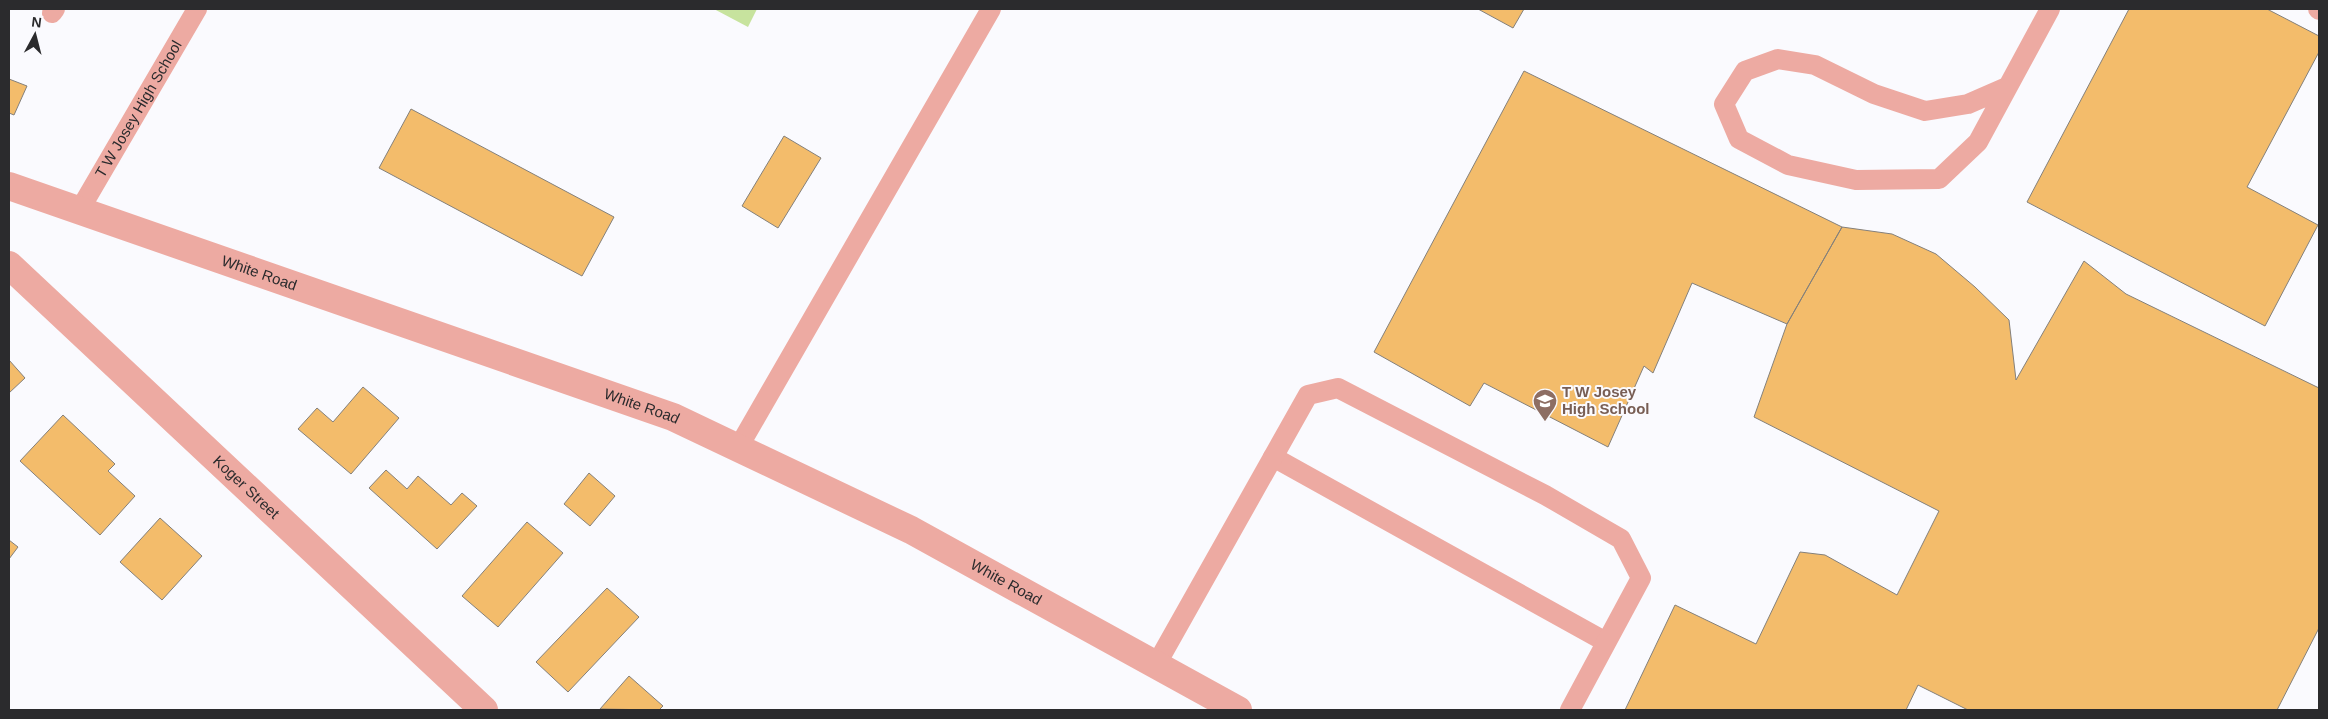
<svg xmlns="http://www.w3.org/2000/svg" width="2328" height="719" viewBox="0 0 2328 719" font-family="Arial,sans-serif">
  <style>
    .green { fill: #c7e39e }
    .building { fill: #f3bc6b; stroke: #84807b }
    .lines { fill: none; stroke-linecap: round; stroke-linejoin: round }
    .service { stroke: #edaaa2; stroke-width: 20 }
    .minor { stroke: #edaaa2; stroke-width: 28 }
    .labels { text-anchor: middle; stroke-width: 4; stroke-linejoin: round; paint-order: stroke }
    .street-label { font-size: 15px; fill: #2b2b2d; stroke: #fafafe }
    .education-label { font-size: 15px; font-weight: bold; fill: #785e54; stroke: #fafafe; text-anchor: start }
  </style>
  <rect width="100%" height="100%" fill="#fafafe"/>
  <path class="green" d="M714,9H757L748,27Z"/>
  <path class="building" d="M1478,9H1524L1513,28Z
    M2129,9H2267L2319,36V52L2247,187L2318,225L2265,326L2027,202Z
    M1524,71L1842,227L1787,324L1692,283L1653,373L1644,366L1608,447L1484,383L1470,406L1374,352Z
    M9,79L27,86L14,115L9,113Z
    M411,109L614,217L582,276L379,168Z
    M784,136L821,158L778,228L742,206Z
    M1842,227L1892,234L1936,254L1975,287L2009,320L2016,380L2084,261L2126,294L2319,388V628L2277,710H1968L1918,685L1906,710H1625L1675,605L1756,644L1800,552L1825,555L1897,595L1939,511L1754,417L1787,324Z
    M9,360L25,378L9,393Z
    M363,387L399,418L351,474L298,429L317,408L333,422Z
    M63,415L115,464L108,471L135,496L100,535L20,461Z
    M386,470L407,489L418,476L451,505L462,493L477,506L437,549L369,488Z
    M589,473L615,496L590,526L564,504Z
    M160,518L202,556L162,600L120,562Z
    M527,522L563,553L498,627L462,596Z
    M9,540L18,547L9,559Z
    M607,588L639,617L568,692L536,662Z
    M629,676L663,706L659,710L600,709Z"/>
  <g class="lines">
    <g class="service">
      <path d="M2318,9L2319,10"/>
      <path d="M52,13L55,9"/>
      <path d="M2007,87L1968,104L1925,111L1874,94L1815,65L1778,59L1745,71L1724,104L1739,139L1788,165L1856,180L1939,179L1978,142L2050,9"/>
      <path id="s1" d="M79,211L197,9"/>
      <path d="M738,448L991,9"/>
      <path d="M1273,457L1606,642"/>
      <path d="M1156,665L1308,395L1338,388L1545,495L1621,539L1641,578L1570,710"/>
    </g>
    <g class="minor">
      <path id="s2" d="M9,186L673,417L911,530L1238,710"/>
      <path id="s3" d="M9,265L484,710"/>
    </g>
  </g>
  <defs>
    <symbol id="school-pin" viewBox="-11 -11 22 30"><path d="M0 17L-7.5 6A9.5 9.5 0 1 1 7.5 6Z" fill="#8d6e63" stroke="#fafafe"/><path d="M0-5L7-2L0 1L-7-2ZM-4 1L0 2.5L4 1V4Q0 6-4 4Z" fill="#fff"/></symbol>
  </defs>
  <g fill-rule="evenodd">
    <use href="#school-pin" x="1531" y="387" width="28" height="38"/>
  </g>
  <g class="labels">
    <g class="street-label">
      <text dy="5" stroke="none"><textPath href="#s1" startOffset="118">T W Josey High School</textPath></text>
      <text dy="5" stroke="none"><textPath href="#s2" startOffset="265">White Road</textPath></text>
      <text dy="5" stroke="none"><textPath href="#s2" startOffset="670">White Road</textPath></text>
      <text dy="5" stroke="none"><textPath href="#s3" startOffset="325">Koger Street</textPath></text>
      <text dy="5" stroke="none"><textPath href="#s2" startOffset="1075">White Road</textPath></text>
    </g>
    <g class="education-label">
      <text x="1562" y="397">T W Josey<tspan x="1562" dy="17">High School</tspan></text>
    </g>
  </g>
  <rect width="2328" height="719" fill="none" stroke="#2b2b2d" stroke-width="20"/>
  <g transform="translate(35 35) rotate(7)" stroke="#fafafe" stroke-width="4" paint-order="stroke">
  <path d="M0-4L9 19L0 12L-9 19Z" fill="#2b2b2d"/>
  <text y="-8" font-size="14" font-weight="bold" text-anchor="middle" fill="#2b2b2d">N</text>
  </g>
</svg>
